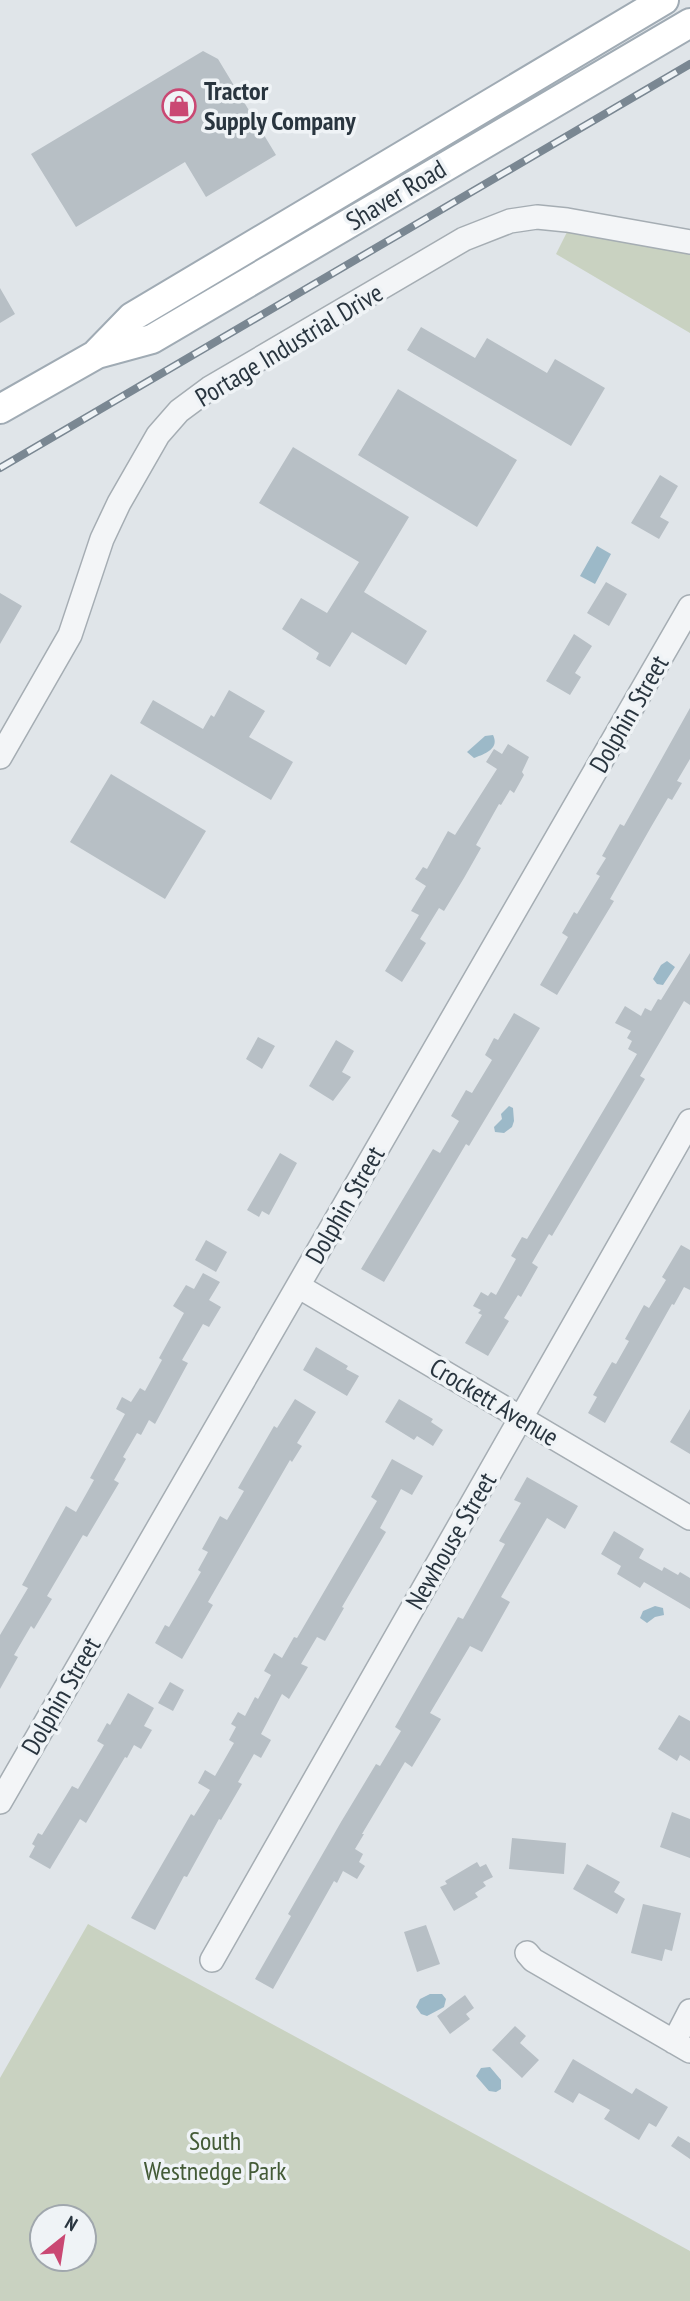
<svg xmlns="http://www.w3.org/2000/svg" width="690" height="2301" viewBox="0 0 690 2301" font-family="'PT Sans Narrow',sans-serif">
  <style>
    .green { fill: #c9d2c1; fill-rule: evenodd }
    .water { fill: #9cb9c8 }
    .building { fill: #b7bfc5 }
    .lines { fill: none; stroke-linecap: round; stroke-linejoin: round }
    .minor-casing { stroke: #a5adb3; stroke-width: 26 }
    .major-casing { stroke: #a0abb4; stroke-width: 32 }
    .minor { stroke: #f3f5f7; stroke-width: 23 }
    .major { stroke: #fff; stroke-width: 28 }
    .rail-casing { stroke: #7a8792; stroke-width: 8 }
    .rail { stroke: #eff3f6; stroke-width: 5; stroke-dasharray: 16; stroke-linecap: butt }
    .labels { text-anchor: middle; stroke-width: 7; stroke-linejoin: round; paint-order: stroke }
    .poi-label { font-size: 26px; font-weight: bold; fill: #29353f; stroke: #eff3f6; text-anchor: start }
    .street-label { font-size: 26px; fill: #29353f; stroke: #eff3f6 }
    .park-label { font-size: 26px; fill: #445b37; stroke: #eff3f6 }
  </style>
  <rect width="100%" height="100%" fill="#e0e5e9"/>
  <path class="green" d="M568,230L690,249V333L556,254Z
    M88,1924L690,2251V2301H0V2078ZM42,2217H84V2259H42Z"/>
  <path class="water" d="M597,546L611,554L595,584L580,576Z
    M493,735C500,749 484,754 474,758L467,752L485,736Z
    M667,961L675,967L663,985L657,984L653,979L661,965Z
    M509,1106L513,1108L514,1121L512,1127L504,1133L495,1132L494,1127L502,1119L501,1114Z
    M655,1606L663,1608L664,1615L655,1617L647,1623L640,1618L643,1611Z
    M430,1994H442L446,1999L444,2007L427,2016L421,2014L416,2007L420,1999Z
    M490,2067L501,2080V2089L496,2092L489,2091L476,2076L481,2068Z"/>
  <path class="building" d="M203,51L218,59L276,155L206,197L185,162L76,227L31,154Z
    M0,288L15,314L0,323Z
    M421,327L475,358L487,338L547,373L555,359L605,388L571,446L407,350Z
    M398,389L517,460L477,527L358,455Z
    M293,447L409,517L364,592L427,631L406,665L352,632L330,667L316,659L319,653L282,629L301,598L327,613L359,562L259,503Z
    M660,475L678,486L660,517L669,522L659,539L631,523Z
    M606,582L627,594L609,626L587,613Z
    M0,593L22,606L0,644Z
    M574,634L592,646L575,673L581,677L570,695L546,681Z
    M229,690L265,711L249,737L293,762L271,800L140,723L153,700L203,729L211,715L214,717Z
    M690,708V759L677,781L682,783L672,800L668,798L651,827L610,899L614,901L557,995L540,985L568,937L562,933L574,912L577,914L600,876L596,874L606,858L602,856L620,824L624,826Z
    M508,744L529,757L522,772L524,775L514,793L510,790L501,805L499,804L476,845L481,848L464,878L444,911L439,908L420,939L426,943L402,982L385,971L419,915L411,911L426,886L415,879L423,867L427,869L448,831L455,835L497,769L486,762L494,749L502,754Z
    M111,774L206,831L165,899L70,842Z
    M690,953V1005L684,1001L640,1076L645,1079L552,1236L549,1234L532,1263L538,1267L521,1297L518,1295L504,1318L509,1321L488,1356L465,1343L482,1315L478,1313L481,1310L473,1306L481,1292L488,1296L491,1292L496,1295L516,1259L511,1256L522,1237L527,1239L637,1054L628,1049L632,1041L627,1038L631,1031L615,1023L625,1006L641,1016L645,1008L651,1011L658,999L661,1000Z
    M514,1013L540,1028L469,1146L466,1144L384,1282L361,1269L433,1149L440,1153L459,1121L451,1116L466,1090L472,1093L492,1060L485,1055L494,1038L498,1040Z
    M258,1037L275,1046L262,1069L246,1059Z
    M336,1040L354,1051L342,1072L351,1077L333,1101L309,1086Z
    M280,1153L297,1163L269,1215L262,1211L259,1217L247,1210Z
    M206,1240L227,1252L216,1272L195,1260Z
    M681,1245L690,1250V1290L684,1287L674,1305L672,1304L605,1423L588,1413L597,1397L593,1395L612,1362L616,1364L629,1341L625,1339L644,1305L649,1308L666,1280L662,1277Z
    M203,1273L220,1282L209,1300L221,1307L209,1327L203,1324L182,1360L188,1363L155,1424L149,1420L141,1435L137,1433L123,1457L126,1459L114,1480L119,1483L87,1537L83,1535L47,1596L52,1599L34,1629L31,1626L14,1655L18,1657L0,1689V1635L28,1588L22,1585L66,1506L76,1512L94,1480L90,1478L125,1414L116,1409L122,1397L131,1402L140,1388L145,1391L162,1360L159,1358L184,1313L173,1306L186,1285L194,1289Z
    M316,1347L348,1366L346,1369L359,1376L347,1396L303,1370Z
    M295,1399L316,1412L297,1443L302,1446L292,1462L290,1460L208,1602L213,1605L182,1659L155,1643L165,1625L169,1627L201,1572L198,1570L208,1552L202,1549L220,1516L227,1520L244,1491L238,1488L274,1426L277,1428Z
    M399,1399L433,1419L431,1422L443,1430L433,1446L417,1436L414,1440L385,1422Z
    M690,1409V1454L670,1442Z
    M392,1459L423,1476L412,1495L401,1489L380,1528L386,1532L342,1607L344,1608L325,1641L317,1637L301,1664L308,1667L289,1699L282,1694L261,1734L271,1740L261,1758L254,1754L238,1782L242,1784L221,1820L219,1819L187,1877L184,1876L155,1930L131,1918L191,1814L194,1816L210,1790L198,1783L205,1770L215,1776L234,1743L229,1740L236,1727L231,1724L238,1712L245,1716L255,1697L258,1699L271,1675L264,1671L274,1653L282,1658L294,1637L297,1638L377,1501L371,1497Z
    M527,1477L578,1506L565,1529L547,1518L501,1597L510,1602L482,1652L470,1646L430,1713L441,1719L412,1767L405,1762L362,1834H364L355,1849L363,1854L359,1862L365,1866L357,1879L343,1871L337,1883L334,1881L273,1989L255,1979L291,1916L288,1914L341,1822L376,1764L380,1766L401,1731L395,1727L458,1617L463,1619L505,1544L499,1541L521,1503L514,1500Z
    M614,1531L644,1549L639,1558L662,1571L664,1567L678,1575L680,1572L690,1578V1609L644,1582L640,1588L617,1574L621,1566L601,1554Z
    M170,1682L184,1690L173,1711L158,1703Z
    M128,1693L154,1708L144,1726L152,1730L141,1749L134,1745L127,1758L125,1757L86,1823L80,1819L50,1869L29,1857L35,1846L32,1844L38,1833L42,1835L72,1786L78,1789L104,1745L97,1741L107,1723L110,1725Z
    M679,1715L690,1721V1761L680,1755L677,1761L658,1749Z
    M672,1812L690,1819V1858L660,1847Z
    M512,1838L566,1843L564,1874L509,1869Z
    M477,1862L480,1867L486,1864L493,1877L483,1882L486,1886L475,1893L478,1897L454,1911L440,1887L447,1884L445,1881Z
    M587,1864L620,1882L614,1892L625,1899L617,1914L573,1889Z
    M643,1904L681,1913L672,1951L665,1949L662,1961L631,1953Z
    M426,1925L440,1964L417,1972L404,1932Z
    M465,1995L474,2008L466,2014L470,2019L450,2034L437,2016Z
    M515,2026L526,2036L520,2043L539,2060L522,2078L492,2050Z
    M573,2059L632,2094L636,2088L668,2107L656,2127L649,2123L639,2140L604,2119L610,2110L579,2093L573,2103L554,2092Z
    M678,2136L690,2143V2159L671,2146Z"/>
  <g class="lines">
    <defs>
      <path id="minor" d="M0,757L70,635L102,539L119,503L158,435L179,411L210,388L464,239L510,221L537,217L567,220L690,242
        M298,1286L690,1518
        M0,1802L690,607
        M527,1953L533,1960L690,2051
        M212,1960L690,1121
        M674,2042L690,2011"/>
      <path id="major" d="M97,353L132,317L664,0
        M0,409L97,354L152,339L690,23"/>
    </defs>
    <use href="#minor" class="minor-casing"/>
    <use href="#major" class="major-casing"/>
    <use href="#minor" class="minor"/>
    <use href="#major" class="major"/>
    <defs>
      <path id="rail" d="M0,468L690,64"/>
    </defs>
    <use href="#rail" class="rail-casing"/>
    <use href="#rail" class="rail"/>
  </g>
  <defs>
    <symbol id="shop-ring" viewBox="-11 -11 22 22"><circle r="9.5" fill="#eff3f6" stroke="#ca4873" stroke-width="1.5"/><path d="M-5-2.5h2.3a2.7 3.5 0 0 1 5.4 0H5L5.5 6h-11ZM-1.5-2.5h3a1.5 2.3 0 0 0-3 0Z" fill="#ca4873"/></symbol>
  </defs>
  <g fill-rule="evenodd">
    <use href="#shop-ring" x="160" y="87" width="38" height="38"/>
  </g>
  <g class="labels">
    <g class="poi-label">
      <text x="204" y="100">Tractor<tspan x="204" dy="30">Supply Company</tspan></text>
    </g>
    <g class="street-label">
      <text transform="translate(396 195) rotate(-31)" y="9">Shaver Road</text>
      <text transform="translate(289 345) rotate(-31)" y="9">Portage Industrial Drive</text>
      <text transform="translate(629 714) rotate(-60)" y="9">Dolphin Street</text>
      <text transform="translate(345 1205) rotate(-60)" y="9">Dolphin Street</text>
      <text transform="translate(494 1402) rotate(31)" y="9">Crockett Avenue</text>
      <text transform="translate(451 1541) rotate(-60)" y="9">Newhouse Street</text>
      <text transform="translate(61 1696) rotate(-60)" y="9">Dolphin Street</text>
    </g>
    <g class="park-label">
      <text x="215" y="2150">South<tspan x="215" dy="30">Westnedge Park</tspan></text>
    </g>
  </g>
  <g transform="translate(63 2238) rotate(30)"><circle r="33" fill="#eff3f6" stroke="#a0a7ad" stroke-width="2"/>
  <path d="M0-5L12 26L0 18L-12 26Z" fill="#ca4873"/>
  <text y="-10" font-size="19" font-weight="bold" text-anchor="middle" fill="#29353f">N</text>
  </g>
</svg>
